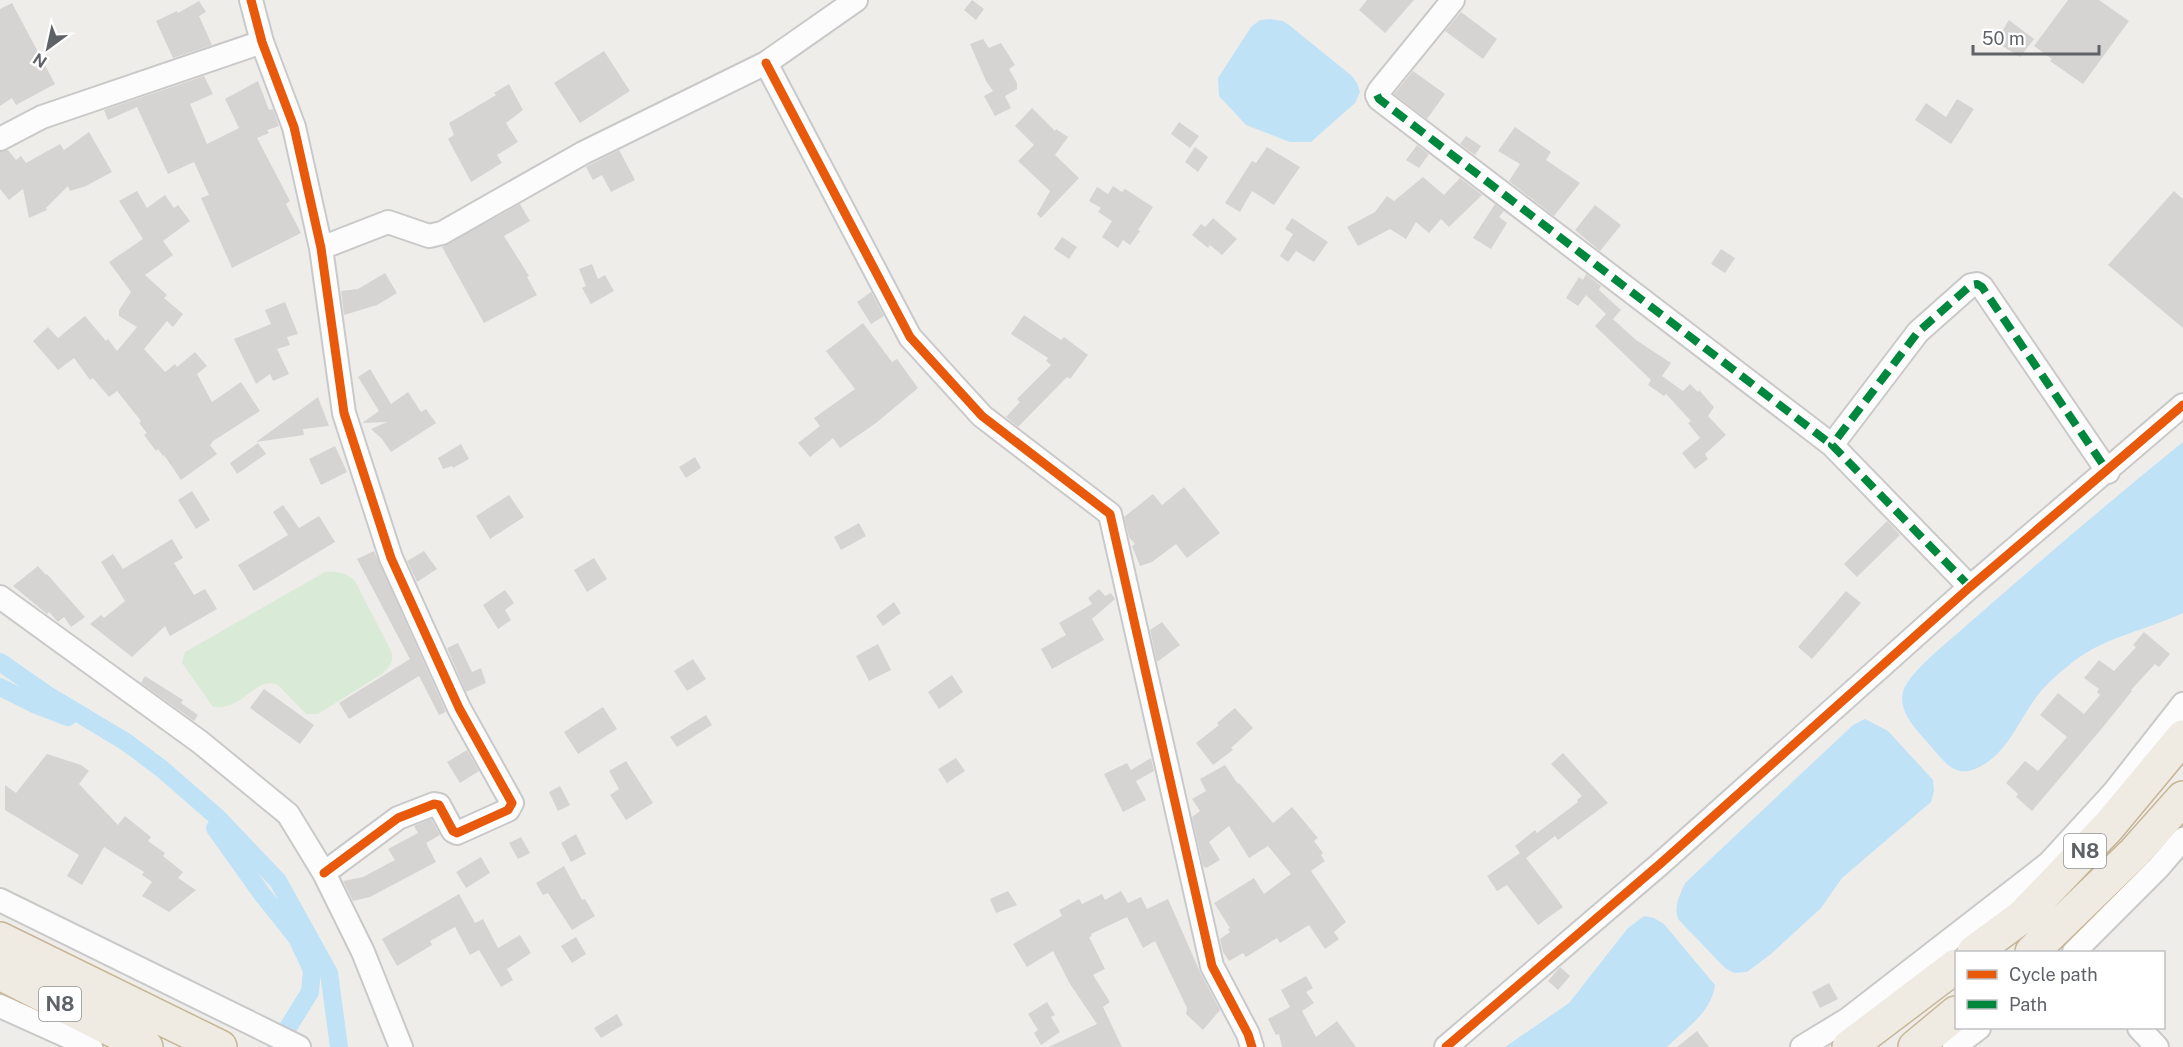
<svg xmlns="http://www.w3.org/2000/svg" width="2183" height="1047" viewBox="0 0 2183 1047" font-family="'Public Sans',sans-serif">
  <style>
    .green { fill: #d9ead6 }
    .water { fill: #bfe2f7 }
    .lines { fill: none; stroke-linecap: round; stroke-linejoin: round }
    .canal { stroke: #bfe2f7; stroke-width: 18 }
    .building { fill: #d6d4d3 }
    .minor-casing { stroke: #c9c9ca; stroke-width: 26 }
    .highway-casing { stroke: #c7b596; stroke-width: 36 }
    .minor { stroke: #fdfcfc; stroke-width: 22 }
    .highway { stroke: #f0ebe2; stroke-width: 33 }
    .quiet { stroke: #00873e; stroke-width: 8; stroke-dasharray: 15 8; stroke-linecap: butt }
    .cycleway-casing { stroke: #fff; stroke-width: 13 }
    .cycleway { stroke: #e8590c; stroke-width: 9 }
    .labels { text-anchor: middle; stroke-width: 4.5; stroke-linejoin: round; paint-order: stroke }
    .shield { fill: #fff; stroke: #8f9295; stroke-width: 1.5 }
    .shield-label { font-size: 20px; font-weight: bold; fill: #5f6368 }
  </style>
  <rect width="100%" height="100%" fill="#efedea"/>
  <path class="green" d="M325,572C337,571 346,572 355,581L391,651C395,662 389,667 382,674L318,714H306L278,685C255,675 244,711 213,707L182,663L185,652Z"/>
  <path class="water" d="M1270,19L1283,21L1289,25L1352,76L1357,83L1360,92L1355,103L1311,142H1290L1246,125L1219,96L1218,78L1251,27L1260,20Z
    M2183,442V613C2145,631 2101,637 2068,666C2059,673 2049,682 2041,691C2019,717 2009,755 1975,769C1956,777 1945,763 1934,750C1922,735 1897,714 1903,692C1908,672 1952,639 1968,624C2039,562 2110,501 2183,442Z
    M1865,719L1888,731L1933,780L1934,791L1931,802L1842,878L1821,908L1771,954L1747,972L1734,973L1725,968L1678,919C1674,905 1679,897 1685,883L1853,725Z
    M1644,916L1654,918L1664,924L1715,985C1712,1012 1685,1029 1667,1047H1505L1569,1003L1628,928Z"/>
  <g class="lines">
    <path class="canal" d="M0,662L46,694L126,742L162,769L217,817L278,881L329,973L339,1047
      M0,687L34,704L68,717
      M215,828L262,894L297,938L312,970L310,992L276,1047"/>
  </g>
  <path class="building" d="M972,0L984,9L976,20L964,10Z
    M1367,0H1414L1385,33L1359,10Z
    M2068,0H2099L2129,21L2083,84L2050,61L2052,59L2034,46Z
    M199,1L206,12L199,16L212,45L173,58L156,21L177,11L178,13Z
    M12,3L55,84L16,105L12,98L0,106V9Z
    M1461,12L1497,39L1483,59L1445,31Z
    M2009,20L2034,39L2020,57L1996,42Z
    M983,39L989,48L1001,43L1015,65L1009,69L1017,83V89L1005,96L1011,108L995,116L984,96L993,91L986,81L970,44Z
    M604,51L630,91L580,123L554,83Z
    M1413,71L1445,94L1427,119L1394,94Z
    M204,76L213,94L190,104L207,144L239,128L225,99L258,81L269,110L273,109L279,126L267,130L269,133L257,138L290,201L286,204L301,233L232,268L201,198L209,195L194,162L168,174L137,107L108,120L104,110Z
    M509,84L523,110L506,123L518,142L497,155L502,163L471,182L448,139L454,135L449,123L496,95L494,93Z
    M1957,99L1974,109L1951,144L1915,120L1926,103L1946,117Z
    M1032,108L1055,131L1056,129L1068,137L1055,155L1079,178L1041,218L1037,214L1050,191L1018,161L1034,145L1015,126Z
    M1179,122L1199,136L1190,148L1171,134Z
    M1515,127L1551,152L1546,160L1580,183L1554,216L1509,181L1520,164L1498,151Z
    M89,132L112,172L86,186L70,191L68,186L46,208L47,210L29,218L23,189L9,200L0,189V152L8,150L16,160L21,156L26,163L60,144L64,150Z
    M1466,136L1481,146L1475,155L1460,144Z
    M1417,145L1429,154L1419,168L1406,160Z
    M1195,147L1208,157L1198,172L1185,162Z
    M1267,147L1300,167L1274,205L1252,191L1240,212L1225,203L1252,161L1256,163Z
    M619,150L635,180L611,192L602,175L593,180L586,167Z
    M1423,177L1444,195L1460,178L1482,195L1449,227L1441,219L1429,233L1416,222L1406,239L1390,229L1358,246L1347,227L1375,212L1387,196L1394,201Z
    M1113,186L1122,192L1125,189L1153,207L1138,230L1140,231L1130,245L1123,240L1118,248L1102,237L1112,221L1098,212L1101,208L1089,201L1097,187L1108,194Z
    M137,191L147,208L165,195L174,208L178,205L190,221L163,241L173,255L145,275L167,295L164,298L183,314L173,327L167,321L144,349L165,372L175,364L177,367L195,352L207,366L197,374L212,402L241,382L260,411L213,441L210,445L217,454L181,480L164,455L163,456L158,449L156,451L144,435L147,433L139,423L141,421L117,391L109,397L93,378L90,380L74,358L58,370L33,341L48,327L58,338L85,316L106,341L108,339L117,351L137,327L119,316V310L131,292L109,262L143,239L119,201Z
    M2174,191L2183,199V328L2108,265Z
    M520,204L530,221L504,236L529,276L527,277L537,295L484,323L442,247Z
    M1495,204L1504,211L1499,217L1507,223L1491,249L1473,238Z
    M1595,205L1621,225L1600,251L1575,230Z
    M1213,218L1237,239L1222,255L1210,245L1208,248L1192,235L1201,224L1205,227Z
    M1292,218L1328,242L1314,262L1296,251L1288,262L1280,256L1293,234L1285,229Z
    M1062,237L1077,247L1069,259L1054,249Z
    M1721,249L1735,258L1725,273L1711,264Z
    M592,264L598,279L605,275L614,291L591,304L582,288L586,286L579,269Z
    M385,273L397,293L377,305L344,315L341,291L358,289Z
    M1586,274L1601,286L1599,290L1621,310L1613,319L1636,340L1671,363L1662,376L1683,391L1690,384L1698,392L1699,390L1714,407L1708,416L1726,435L1705,454L1708,459L1695,469L1682,453L1700,438L1688,423L1691,421L1666,394L1664,396L1648,385L1651,380L1595,326L1606,314L1586,295L1578,306L1566,298L1579,277L1583,280Z
    M871,292L884,316L871,324L857,302Z
    M285,302L298,334L287,337L290,345L277,349L289,374L273,381L270,374L256,384L234,339L271,324L265,310Z
    M1024,315L1061,340L1064,337L1088,355L1070,379L1067,377L1018,427L1006,417L1020,402L1017,399L1051,365L1046,361L1048,358L1011,334Z
    M863,323L892,362L897,359L918,388L876,423L840,448L833,438L810,457L798,443L820,426L814,418L855,389L826,351Z
    M370,369L391,404L408,392L421,412L426,409L436,423L391,452L382,439L371,429L387,422L362,423L379,411L358,377Z
    M318,397L329,426L303,429L304,435L256,442Z
    M258,443L266,454L237,474L230,463Z
    M461,444L469,459L453,468L452,466L443,469L438,458Z
    M335,446L347,472L321,485L309,459Z
    M695,457L701,468L686,478L679,467Z
    M1184,487L1220,533L1187,558L1176,544L1152,562L1140,566L1132,546L1135,544L1129,537L1124,517L1153,494L1162,505Z
    M192,491L210,520L196,529L178,500Z
    M509,495L524,517L490,539L476,516Z
    M283,505L299,528L319,516L335,542L254,591L238,565L288,535L273,512Z
    M1887,521L1900,535L1857,577L1844,564Z
    M859,523L866,536L841,550L834,537Z
    M172,539L183,558L174,563L194,595L205,589L217,609L170,636L165,626L132,657L90,624L101,615L104,618L125,601L101,562L113,554L123,569Z
    M374,551L446,712L439,715L419,676L349,719L339,703L410,659L357,559Z
    M424,551L437,569L417,582L407,561Z
    M594,558L607,579L587,592L574,570Z
    M38,566L46,575L47,574L85,617L71,627L64,617L58,622L49,612L47,614L13,586Z
    M1099,589L1105,596L1111,593L1115,599L1092,619L1104,640L1052,669L1041,649L1066,635L1059,623L1092,604L1088,598Z
    M505,590L514,603L505,610L511,620L498,629L483,605Z
    M1846,591L1861,603L1812,659L1798,647Z
    M894,602L901,613L883,626L876,616Z
    M1162,622L1180,645L1157,662L1150,630Z
    M2144,632L2170,654L2159,667L2155,664L2131,690L2132,691L2103,727L2032,811L2016,797L2018,794L2006,783L2025,761L2038,771L2067,737L2040,715L2058,693L2084,714L2100,695L2097,692L2099,689L2084,678L2099,660L2114,671L2136,647L2133,645Z
    M458,643L472,672L481,668L486,683L466,692L447,648Z
    M878,644L891,670L869,681L856,656Z
    M693,659L706,679L687,691L674,671Z
    M952,675L963,692L939,709L928,692Z
    M145,676L183,700L181,703L198,715L194,721L141,683Z
    M264,689L314,725L300,744L250,708Z
    M603,707L617,729L578,754L564,732Z
    M1235,708L1253,728L1231,748L1233,750L1213,765L1196,743L1219,725L1217,723Z
    M706,715L712,725L677,747L670,737Z
    M467,750L479,771L460,783L447,762Z
    M1563,753L1608,803L1558,840L1555,836L1526,858L1563,907L1538,925L1507,885L1497,891L1487,876L1520,853L1515,846L1535,830L1537,833L1578,802L1577,800L1582,796L1551,764Z
    M47,754L81,765L89,771L79,784L118,825L125,816L151,837L148,841L165,853L163,856L183,872L178,878L196,890L169,912L142,896L152,882L142,875L144,872L104,847L82,885L67,876L79,855L5,810V785L16,793Z
    M956,758L965,771L947,783L938,769Z
    M1151,758L1154,771L1136,781L1146,800L1123,812L1104,774L1127,763L1131,770Z
    M626,761L653,803L626,820L610,795L619,789L609,771Z
    M1225,765L1238,784L1239,783L1273,823L1292,807L1318,838L1314,841L1323,853L1321,855L1325,861L1311,871L1346,922L1334,932L1339,939L1325,949L1309,925L1280,943L1277,938L1246,957L1243,953L1229,961L1223,952L1220,939L1230,932L1228,929L1230,928L1214,903L1254,878L1264,894L1291,874L1268,846L1249,858L1229,826L1209,842L1220,860L1206,868L1203,866L1192,817L1200,811L1192,799L1206,791L1200,779Z
    M560,786L570,805L558,811L549,792Z
    M431,819L440,835L426,843L436,862L370,897L353,901L343,881L363,877L395,860L388,849L418,833L414,826Z
    M576,834L586,854L571,862L561,843Z
    M521,837L530,853L518,859L509,843Z
    M481,857L490,873L466,888L456,872Z
    M564,866L582,900L585,899L595,916L572,930L548,893L543,895L536,883Z
    M1008,891L1017,905L996,913L990,899Z
    M1121,891L1128,903L1141,897L1147,909L1168,899L1200,972L1220,1010L1203,1030L1186,1014L1187,1008L1155,941L1143,948L1127,917L1091,934L1092,936L1089,937L1105,969L1093,975L1110,1002L1103,1007L1122,1047H1049L1097,1024L1070,984L1053,951L1027,967L1013,944L1062,916L1059,910L1079,899L1082,904L1102,894L1105,900Z
    M459,894L475,923L483,919L498,948L520,935L531,953L507,969L513,980L501,987L479,950L470,955L455,927L430,941L432,945L397,966L382,939Z
    M576,937L586,954L572,963L561,946Z
    M1560,967L1570,976L1558,990L1548,981Z
    M1306,976L1313,988L1306,992L1314,1003L1302,1011L1316,1037L1337,1021L1356,1047H1282L1279,1034L1276,1035L1268,1019L1290,1007L1281,990Z
    M1829,983L1838,999L1820,1008L1812,992Z
    M1047,1002L1055,1015L1051,1017L1060,1032L1041,1045L1034,1033L1038,1030L1028,1014Z
    M617,1014L623,1025L601,1038L594,1028Z
    M1697,1031L1709,1047H1677Z"/>
  <g class="lines">
    <defs>
      <path id="minor" d="M251,0L262,42L294,127L321,248L344,413L391,558L459,708L512,803L508,810L457,833L453,831L439,805L434,804L398,818L324,873
        M1453,0L1379,91L1377,95L1379,99L1832,445
        M766,63L910,337L982,416L1110,514L1212,966L1248,1034L1252,1047
        M0,139L42,117L262,42
        M321,248L388,222L429,236L442,233L583,153L766,63L856,0
        M1970,587L1832,445L1918,332L1971,285L1977,284L1982,287L2108,472
        M0,597L200,742L288,814L324,873L363,952L401,1047
        M0,900L299,1047
        M2074,952L2158,868L2183,839
        M0,1006L91,1047
        M2139,1028L2157,1047
        M1446,1047L1660,864L1970,587L2183,405
        M1802,1047L1848,1019L2049,863L2114,792L2183,704
        M1954,1047L1979,1028"/>
      <path id="highway" d="M0,939L220,1047
        M1974,952L2023,916L2109,826L2183,737
        M2032,952L2135,852L2183,798
        M0,973L146,1047
        M1849,1047L1956,966
        M1915,1047L1956,1013"/>
    </defs>
    <use href="#minor" class="minor-casing"/>
    <use href="#highway" class="highway-casing"/>
    <use href="#minor" class="minor"/>
    <use href="#highway" class="highway"/>
    <path class="quiet" d="M1377,95L1379,99L1832,445
      M1970,587L1832,445L1918,332L1971,285L1977,284L1982,287L2108,472"/>
    <defs>
      <path id="cycleway" d="M251,0L262,42L294,127L321,248L344,413L391,558L459,708L512,803L508,810L457,833L453,831L439,805L434,804L398,818L324,873
        M766,63L910,337L982,416L1110,514L1212,966L1248,1034L1252,1047
        M1446,1047L1660,864L1970,587L2183,405"/>
    </defs>
    <use href="#cycleway" class="cycleway-casing"/>
    <use href="#cycleway" class="cycleway"/>
  </g>
  <g class="labels">
    <g class="shield">
      <rect x="2064" y="834" width="42" height="34" rx="4.5"/>
      <rect x="39" y="987" width="42" height="34" rx="4.5"/>
    </g>
    <g class="shield-label">
      <text x="2085" y="858">N8</text>
      <text x="60" y="1011">N8</text>
    </g>
  </g>
  <rect x="1955" y="951" width="210" height="78" fill="#ffffff" stroke="#bfc1c3" stroke-width="1.5"/>
  <rect x="1967" y="970" width="30" height="9" fill="#e8590c" stroke="#bfc1c3" stroke-width="1.5"/>
  <text x="2009" y="981" font-size="18" fill="#5f6368">Cycle path</text>
  <rect x="1967" y="1000" width="30" height="9" fill="#00873e" stroke="#bfc1c3" stroke-width="1.5"/>
  <text x="2009" y="1011" font-size="18" fill="#5f6368">Path</text>
  <g transform="translate(48 48) rotate(213)" stroke="#ffffff" stroke-width="4.5" paint-order="stroke">
  <path d="M0-4.5L10 22L0 15L-10 22Z" fill="#5f6368"/>
  <text y="-9" font-size="16" font-weight="bold" text-anchor="middle" fill="#5f6368">N</text>
  </g>
  <path d="M1973 45v9h126v-9" fill="none" stroke="#5f6368" stroke-width="3"/>
  <text x="1982" y="45" font-size="18" fill="#5f6368" stroke="#ffffff" stroke-width="4.5" paint-order="stroke">50 m</text>
</svg>
